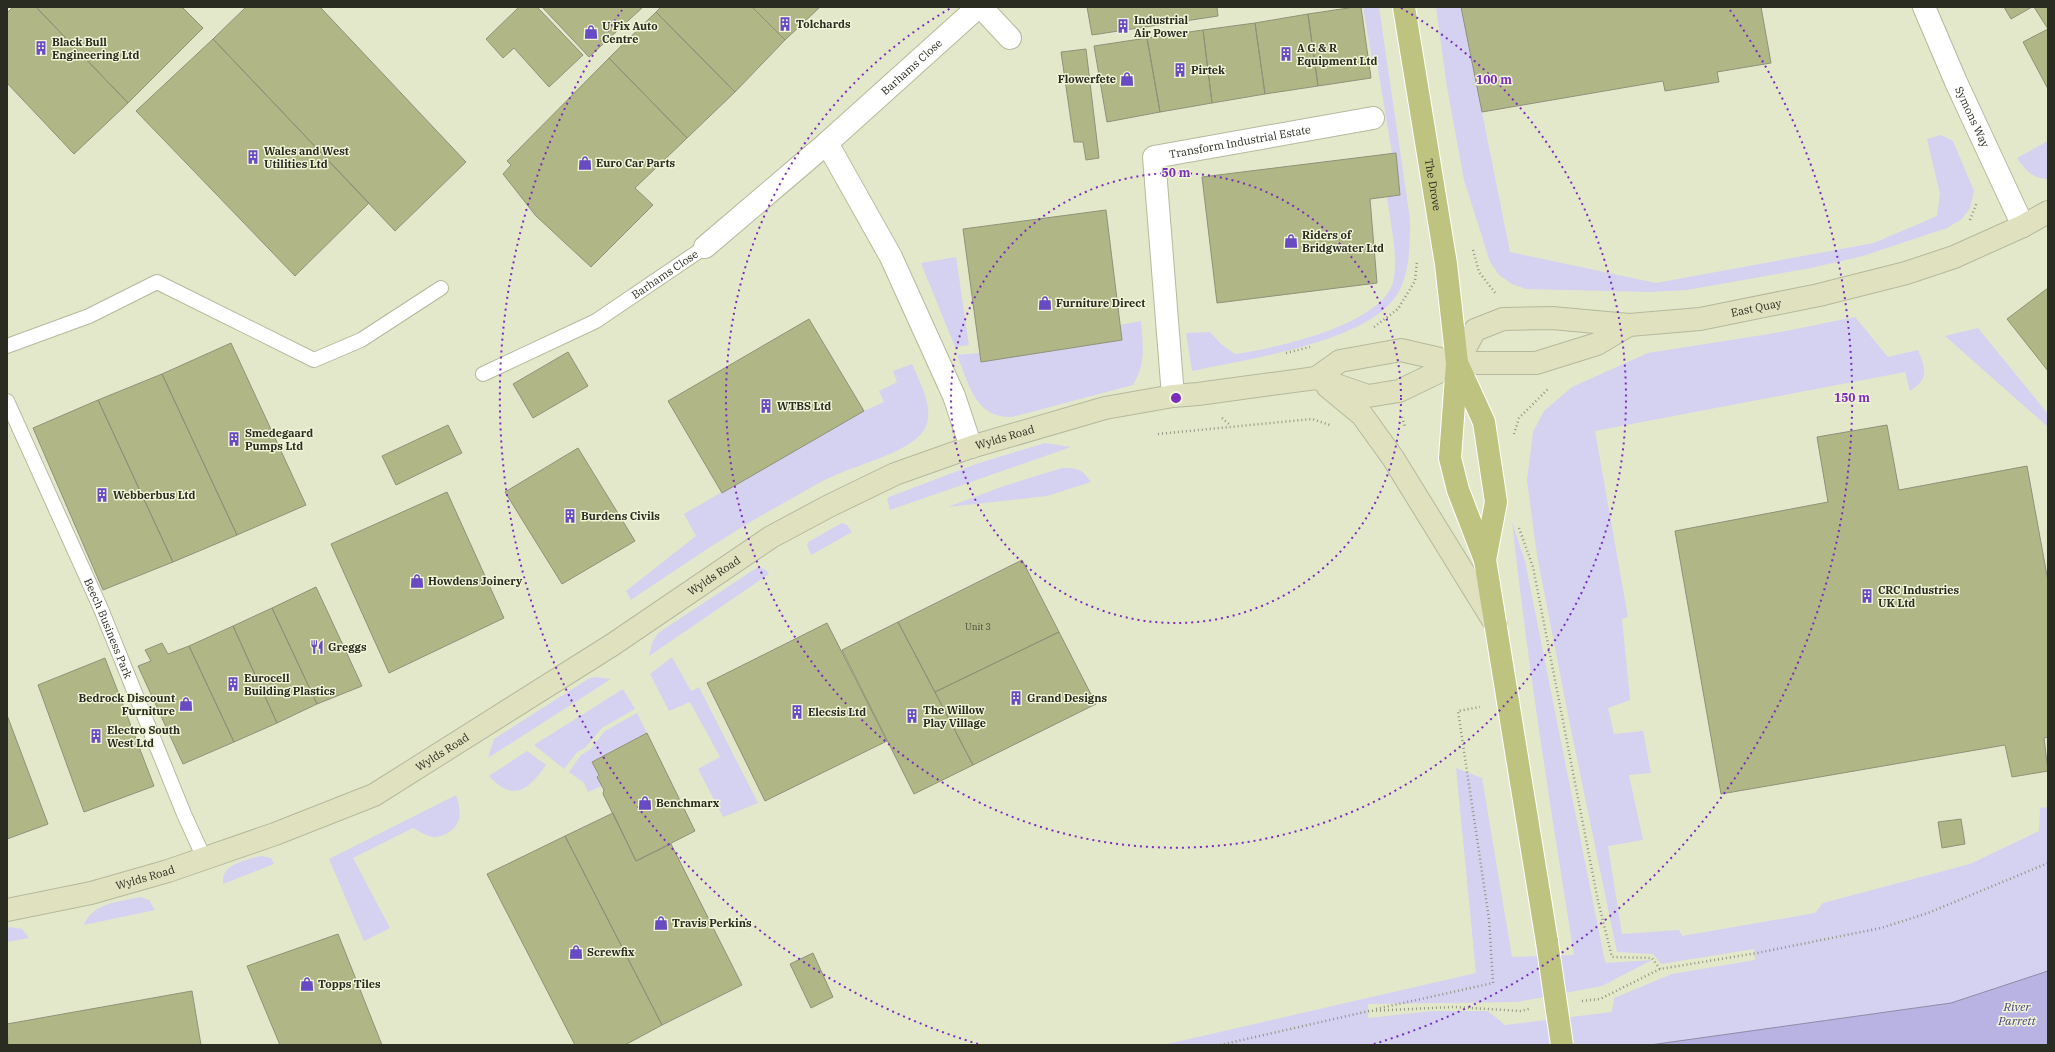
<svg xmlns="http://www.w3.org/2000/svg" width="2055" height="1052" viewBox="0 0 2055 1052" font-family="'IBM Plex Serif',serif">
  <style>
    .green { fill: #d4d1f1 }
    .water { fill: #b8b3e2; stroke: #8e8aa8 }
    .building { fill: #b0b685; stroke: #8f9278 }
    .lines { fill: none; stroke-linecap: round; stroke-linejoin: round }
    .lane-casing { stroke: #b5b99d; stroke-width: 16 }
    .street-casing { stroke: #b5b99d; stroke-width: 24 }
    .secondary-casing { stroke: #b5b99d; stroke-width: 24 }
    .primary-casing { stroke: #fff; stroke-width: 24 }
    .path { stroke: #91947f; stroke-width: 2.5; stroke-dasharray: 1 3; stroke-linecap: butt }
    .lane { stroke: #fff; stroke-width: 14 }
    .street { stroke: #fff; stroke-width: 22 }
    .secondary { stroke: #dfe1bf; stroke-width: 22 }
    .primary { stroke: #bec47f; stroke-width: 22 }
    .primary-bridge-casing { stroke: #fff; stroke-width: 24; stroke-linecap: butt }
    .primary-bridge { stroke: #bec47f; stroke-width: 22 }
    .ring { fill: none; stroke: #7b2cbf; stroke-width: 2; stroke-dasharray: 2 4 }
    .labels { text-anchor: middle; stroke-width: 3; stroke-linejoin: round; paint-order: stroke }
    .number-label { font-size: 9px; fill: #4c4e3a }
    .poi-label { font-size: 11px; font-weight: bold; fill: #2b2c21; stroke: #f1f5d8; text-anchor: start }
    .street-label { font-size: 11px; fill: #2b2c21; stroke: #f1f5d8 }
    .water-label { font-size: 12px; font-style: italic; fill: #4c427d; stroke: #f1f5d8 }
    .centre { fill: #7b2cbf; stroke: #f1f5d8; stroke-width: 2 }
    .ring-label { font-size: 12px; text-anchor: middle; font-weight: bold; fill: #7b2cbf; stroke: #f1f5d8; stroke-width: 3; stroke-linejoin: round; paint-order: stroke }
  </style>
  <rect width="100%" height="100%" fill="#e4e8cb"/>
  <path class="green" d="M1363,7H1379L1410,219C1410,243 1410,272 1398,293C1369,343 1245,359 1192,371L1186,333L1210,332L1221,344L1235,354C1273,349 1382,325 1393,282C1399,258 1390,222 1387,197L1400,195L1396,153H1392L1377,63L1373,64Z
    M1436,7H1461L1510,252L1656,283L1874,243L1937,216L1940,194L1927,139L1941,135L1953,141L1974,191L1970,208L1962,219L1947,228L1863,256L1811,268L1687,290L1650,292L1526,289L1512,284L1499,275L1490,262L1464,180L1447,87Z
    M2048,141V179C2032,178 2026,171 2017,158Z
    M956,257L969,345L955,347L921,263Z
    M1855,317L1888,357L1918,350C1926,369 1929,379 1910,391L1905,372L1595,431L1628,617L1622,619L1630,700L1608,708L1614,734L1643,731L1651,773L1629,775L1643,840L1608,846L1622,934L1679,930L1682,936L1815,913L1823,903L1970,864L2039,831L2040,808L2048,807V971L1951,1003L1650,1045H1163L1476,973L1456,768L1482,778L1512,957L1574,955C1551,811 1528,667 1512,522L1525,561L1604,957L1606,963L1652,960L1602,986L1517,1002L1368,1004V1018L1433,1011H1488L1505,1025L1612,1012L1614,998L1672,974L1755,960L1754,949L1661,964L1653,954L1617,952L1568,715L1537,555L1527,480L1533,432L1544,411L1572,387L1648,353L1781,332Z
    M1141,321C1143,346 1146,363 1133,385L1012,417C975,418 969,384 957,355L980,353L981,362L1122,340L1120,325Z
    M1978,328L2048,414V427L1945,336Z
    M912,364C920,383 936,410 924,430C910,452 859,464 836,475C823,480 810,488 798,495C740,526 686,563 631,600L626,591L696,536L684,514L864,411L884,402L879,391L897,382L893,371Z
    M1045,443L1071,447L890,510L887,499L889,497L976,464Z
    M1062,468C1078,468 1082,469 1091,482L1047,496L948,507L1004,486Z
    M842,523L847,525L852,532L811,555L807,545L808,542Z
    M758,567L766,570L769,574L649,656L652,643L658,633Z
    M672,657L691,691L699,687L758,803L723,817L698,769L720,757L690,702L669,711L650,674Z
    M596,677L611,679L488,758L494,739L590,678Z
    M623,689L635,709L602,728L585,748L577,752L564,769L534,745Z
    M637,713L647,733L592,762L599,775L602,786L588,792L584,783L569,772L581,755L591,749L605,731Z
    M527,751L546,765C528,790 514,803 489,776Z
    M456,795C461,810 463,824 448,833C443,835 438,838 433,837C426,836 419,831 413,828L353,858L390,928L364,941L329,859Z
    M262,856L271,858L274,864L223,884C223,879 223,873 228,869C233,863 254,857 262,856Z
    M140,897L149,900L155,910L84,925C92,903 119,902 140,897Z
    M11,927L22,929L29,938L7,942V928Z"/>
  <path class="water" d="M2048,971V1045H1650L1951,1003Z"/>
  <path class="building" d="M13,7H36L128,103L74,154L7,83V13Z
    M36,7H182L203,28L128,103Z
    M246,7H320L466,162L395,231L213,39Z
    M519,7H537L583,55L549,87L514,48L503,58L486,39Z
    M542,7H643L589,57Z
    M661,7H752L785,40L735,92L656,12Z
    M752,7H820L785,40Z
    M1087,7H1217L1218,16L1092,35Z
    M1355,7H1361L1371,78L1318,86L1308,14Z
    M1461,7H1761L1771,63L1717,72L1719,82L1665,91L1663,81L1482,112Z
    M2004,7H2032L2011,19Z
    M2034,7H2048V89L2023,42L2048,29Z
    M656,12L735,92L687,138L609,58Z
    M1308,14L1318,86L1265,94L1255,23Z
    M1255,23L1265,94L1212,103L1203,30Z
    M1203,30L1212,103L1160,112L1147,38Z
    M1147,38L1160,112L1107,122L1094,46Z
    M213,39L369,203L295,276L136,111Z
    M1086,49L1099,158L1086,160L1083,142H1074L1061,52Z
    M609,58L687,138L635,188L653,205L591,267L536,216L503,174L511,165L507,161Z
    M1396,153L1400,195L1370,199L1377,283L1217,303L1202,177Z
    M1106,210L1122,340L981,362L963,229Z
    M2048,288V371L2007,319Z
    M809,319L864,411L722,493L668,401Z
    M231,343L306,505L237,535L162,374Z
    M568,352L588,386L533,418L513,384Z
    M162,374L237,535L173,562L98,400Z
    M98,400L173,562L103,590L33,428Z
    M448,425L462,453L396,485L382,456Z
    M1887,425L1899,490L2027,466L2048,581V737L2044,738L2048,771L2012,777L2005,745L1721,794L1675,531L1828,502L1817,437Z
    M578,448L635,541L562,584L505,492Z
    M447,492L504,618L389,673L331,544Z
    M1022,560L1059,632L935,692L898,622Z
    M316,587L362,686L317,704L272,608Z
    M272,608L317,704L277,723L233,626Z
    M898,622L973,765L914,794L842,650Z
    M827,623L887,741L765,801L707,683Z
    M233,626L277,723L234,742L189,646Z
    M1059,632L1096,704L973,765L935,692Z
    M162,643L168,654L189,646L234,742L183,764L138,666L151,661L145,650Z
    M105,658L154,786L84,812L38,685Z
    M7,715L48,824L7,839Z
    M647,733L695,831L636,861L603,794L604,790L597,777L599,775L592,762Z
    M613,813L636,861L671,844L742,985L662,1025L565,836Z
    M1961,819L1965,844L1942,848L1938,822Z
    M565,836L662,1025L625,1045H575L487,874Z
    M338,934L382,1045H280L247,966Z
    M813,953L833,997L811,1008L790,964Z
    M192,991L201,1045H8L7,1024Z"/>
  <g class="lines">
    <defs>
      <g id="lane">
        <path d="M7,346L89,316L157,282L314,360L361,340L441,288"/>
        <path id="s1" d="M483,374L596,321L705,247"/>
        <path id="s2" d="M7,401L101,609L184,814L204,858"/>
      </g>
      <g id="street">
        <path d="M981,7L1010,38"/>
        <path id="s3" d="M1924,7L1956,82L2023,226"/>
        <path d="M827,143L891,257L954,396L971,447"/>
        <path id="s4" d="M705,247L827,143L978,7"/>
        <path id="s5" d="M1173,396L1154,157L1373,118"/>
      </g>
      <g id="secondary">
        <path d="M1316,378L1368,396L1399,391L1457,363L1475,330L1503,319L1552,318L1629,325"/>
        <path d="M1328,387L1362,415L1393,458L1496,625"/>
        <path id="s6" d="M7,910L91,893L168,871L275,834L374,795L612,645L771,537L829,506L895,474L971,447L1105,408L1173,396L1198,394L1316,378L1340,361L1401,350L1457,363H1536L1597,344L1629,325L1700,319L1819,295L1906,273L1954,257L2023,226L2048,212"/>
      </g>
      <g id="primary">
        <path id="s7" d="M1404,7L1446,264L1457,363L1450,458L1458,490L1485,560L1547,942"/>
        <path d="M1458,365L1484,422L1496,502L1485,560"/>
      </g>
    </defs>
    <use href="#lane" class="lane-casing"/>
    <use href="#street" class="street-casing"/>
    <use href="#secondary" class="secondary-casing"/>
    <use href="#primary" class="primary-casing"/>
    <path class="path" d="M1970,220L1977,202
      M1473,250L1479,272L1496,294
      M1374,327L1398,309L1415,281L1417,261
      M1286,353L1310,347
      M1402,417L1405,427
      M1222,418L1230,425
      M1158,434L1312,419L1330,425
      M1514,434L1519,418L1549,388
      M1519,528L1533,567L1598,901L1612,957L1652,958L1660,969
      M1582,1001L1600,999L1660,969L1757,953L1881,928L1928,913L2048,863
      M1376,1009L1493,983L1489,919L1458,711L1480,707
      M1368,1011L1454,1007L1520,1011L1529,1009
      M1220,1045L1369,1011"/>
    <use href="#lane" class="lane"/>
    <use href="#street" class="street"/>
    <use href="#secondary" class="secondary"/>
    <use href="#primary" class="primary"/>
    <defs>
      <path id="primary-bridge" d="M1547,942L1562,1045"/>
    </defs>
    <use href="#primary-bridge" class="primary-bridge-casing"/>
    <use href="#primary-bridge" class="primary-bridge"/>
  </g>
  <g class="ring">
    <circle cx="1176" cy="398" r="225"/>
    <path d="M1401 8A450 450 0 1 1 951 8"/>
    <path d="M978 1044A676 676 0 0 1 622 10M1730 10A676 676 0 0 1 1374 1044"/>
  </g>
  <defs>
    <symbol id="building-bare" viewBox="-9 -9 18 18"><path d="M-4-6H4V6H1V3H-1V6H-4ZM-2.5-4.3h1.7v1.8h-1.7ZM.8-4.3h1.7v1.8H.8ZM-2.5-1h1.7V.8h-1.7ZM.8-1h1.7V.8H.8Z" fill="#684ac3" stroke="#f1f5d8" stroke-width="2.5" paint-order="stroke"/></symbol>
    <symbol id="shop-bare" viewBox="-9 -9 18 18"><path d="M-5-2.5h2.3a2.7 3.5 0 0 1 5.4 0H5L5.5 6h-11ZM-1.5-2.5h3a1.5 2.3 0 0 0-3 0Z" fill="#684ac3" stroke="#f1f5d8" stroke-width="2.5" paint-order="stroke"/></symbol>
    <symbol id="restaurant-bare" viewBox="-9 -9 18 18"><path d="M-5-6h1v4h1v-4h1v4h1v-4h1v5L-1.5 .5V6h-2V.5L-5-1ZM5-6V6H3V1.5H1.5Q1.5-4 5-6Z" fill="#684ac3" stroke="#f1f5d8" stroke-width="2.5" paint-order="stroke"/></symbol>
  </defs>
  <g fill-rule="evenodd">
    <use href="#building-bare" x="775" y="14" width="20" height="20"/>
    <use href="#building-bare" x="1113" y="16" width="20" height="20"/>
    <use href="#shop-bare" x="581" y="22" width="20" height="20"/>
    <use href="#building-bare" x="31" y="38" width="20" height="20"/>
    <use href="#building-bare" x="1276" y="44" width="20" height="20"/>
    <use href="#building-bare" x="1170" y="60" width="20" height="20"/>
    <use href="#shop-bare" x="1117" y="69" width="20" height="20"/>
    <use href="#building-bare" x="243" y="147" width="20" height="20"/>
    <use href="#shop-bare" x="575" y="153" width="20" height="20"/>
    <use href="#shop-bare" x="1281" y="231" width="20" height="20"/>
    <use href="#shop-bare" x="1035" y="293" width="20" height="20"/>
    <use href="#building-bare" x="756" y="396" width="20" height="20"/>
    <use href="#building-bare" x="224" y="429" width="20" height="20"/>
    <use href="#building-bare" x="92" y="485" width="20" height="20"/>
    <use href="#building-bare" x="560" y="506" width="20" height="20"/>
    <use href="#shop-bare" x="407" y="571" width="20" height="20"/>
    <use href="#building-bare" x="1857" y="586" width="20" height="20"/>
    <use href="#restaurant-bare" x="307" y="637" width="20" height="20"/>
    <use href="#building-bare" x="223" y="674" width="20" height="20"/>
    <use href="#building-bare" x="1006" y="688" width="20" height="20"/>
    <use href="#shop-bare" x="176" y="694" width="20" height="20"/>
    <use href="#building-bare" x="787" y="702" width="20" height="20"/>
    <use href="#building-bare" x="902" y="706" width="20" height="20"/>
    <use href="#building-bare" x="86" y="726" width="20" height="20"/>
    <use href="#shop-bare" x="635" y="793" width="20" height="20"/>
    <use href="#shop-bare" x="651" y="913" width="20" height="20"/>
    <use href="#shop-bare" x="566" y="942" width="20" height="20"/>
    <use href="#shop-bare" x="297" y="974" width="20" height="20"/>
  </g>
  <g class="labels">
    <g class="number-label">
      <text x="978" y="630">Unit 3</text>
    </g>
    <g class="poi-label">
      <text x="1134" y="24">Industrial<tspan x="1134" dy="13">Air Power</tspan></text>
      <text x="796" y="28">Tolchards</text>
      <text x="602" y="30">U Fix Auto<tspan x="602" dy="13">Centre</tspan></text>
      <text x="52" y="46">Black Bull<tspan x="52" dy="13">Engineering Ltd</tspan></text>
      <text x="1297" y="52">A G &amp; R<tspan x="1297" dy="13">Equipment Ltd</tspan></text>
      <text x="1191" y="74">Pirtek</text>
      <text x="1116" y="83" text-anchor="end">Flowerfete</text>
      <text x="264" y="155">Wales and West<tspan x="264" dy="13">Utilities Ltd</tspan></text>
      <text x="596" y="167">Euro Car Parts</text>
      <text x="1302" y="239">Riders of<tspan x="1302" dy="13">Bridgwater Ltd</tspan></text>
      <text x="1056" y="307">Furniture Direct</text>
      <text x="777" y="410">WTBS Ltd</text>
      <text x="245" y="437">Smedegaard<tspan x="245" dy="13">Pumps Ltd</tspan></text>
      <text x="113" y="499">Webberbus Ltd</text>
      <text x="581" y="520">Burdens Civils</text>
      <text x="428" y="585">Howdens Joinery</text>
      <text x="1878" y="594">CRC Industries<tspan x="1878" dy="13">UK Ltd</tspan></text>
      <text x="328" y="651">Greggs</text>
      <text x="244" y="682">Eurocell<tspan x="244" dy="13">Building Plastics</tspan></text>
      <text x="175" y="702" text-anchor="end">Bedrock Discount<tspan x="175" dy="13">Furniture</tspan></text>
      <text x="1027" y="702">Grand Designs</text>
      <text x="923" y="714">The Willow<tspan x="923" dy="13">Play Village</tspan></text>
      <text x="808" y="716">Elecsis Ltd</text>
      <text x="107" y="734">Electro South<tspan x="107" dy="13">West Ltd</tspan></text>
      <text x="656" y="807">Benchmarx</text>
      <text x="672" y="927">Travis Perkins</text>
      <text x="587" y="956">Screwfix</text>
      <text x="318" y="988">Topps Tiles</text>
    </g>
    <g class="street-label">
      <text dy="4" stroke="none"><textPath href="#s4" startOffset="274">Barhams Close</textPath></text>
      <text dy="4" stroke="none"><textPath href="#s3" startOffset="120">Symons Way</textPath></text>
      <text dy="4" stroke="none"><textPath href="#s5" startOffset="327">Transform Industrial Estate</textPath></text>
      <text dy="4" stroke="none"><textPath href="#s7" startOffset="180">The Drove</textPath></text>
      <text dy="4" stroke="none"><textPath href="#s1" startOffset="208">Barhams Close</textPath></text>
      <text dy="4" stroke="none"><textPath href="#s6" startOffset="1889">East Quay</textPath></text>
      <text dy="4" stroke="none"><textPath href="#s6" startOffset="1114">Wylds Road</textPath></text>
      <text dy="4" stroke="none"><textPath href="#s6" startOffset="790">Wylds Road</textPath></text>
      <text dy="4" stroke="none"><textPath href="#s2" startOffset="249">Beech Business Park</textPath></text>
      <text dy="4" stroke="none"><textPath href="#s6" startOffset="466">Wylds Road</textPath></text>
      <text dy="4" stroke="none"><textPath href="#s6" startOffset="142">Wylds Road</textPath></text>
    </g>
    <g class="water-label">
      <text x="2017" y="1011">River<tspan x="2017" dy="14">Parrett</tspan></text>
    </g>
  </g>
  <circle cx="1176" cy="398" r="6" class="centre"/>
  <g class="ring-label">
    <text x="1494" y="84">100 m</text>
    <text x="1176" y="177">50 m</text>
    <text x="1852" y="402">150 m</text>
  </g>
  <rect width="2055" height="1052" fill="none" stroke="#2b2c21" stroke-width="16"/>
</svg>
